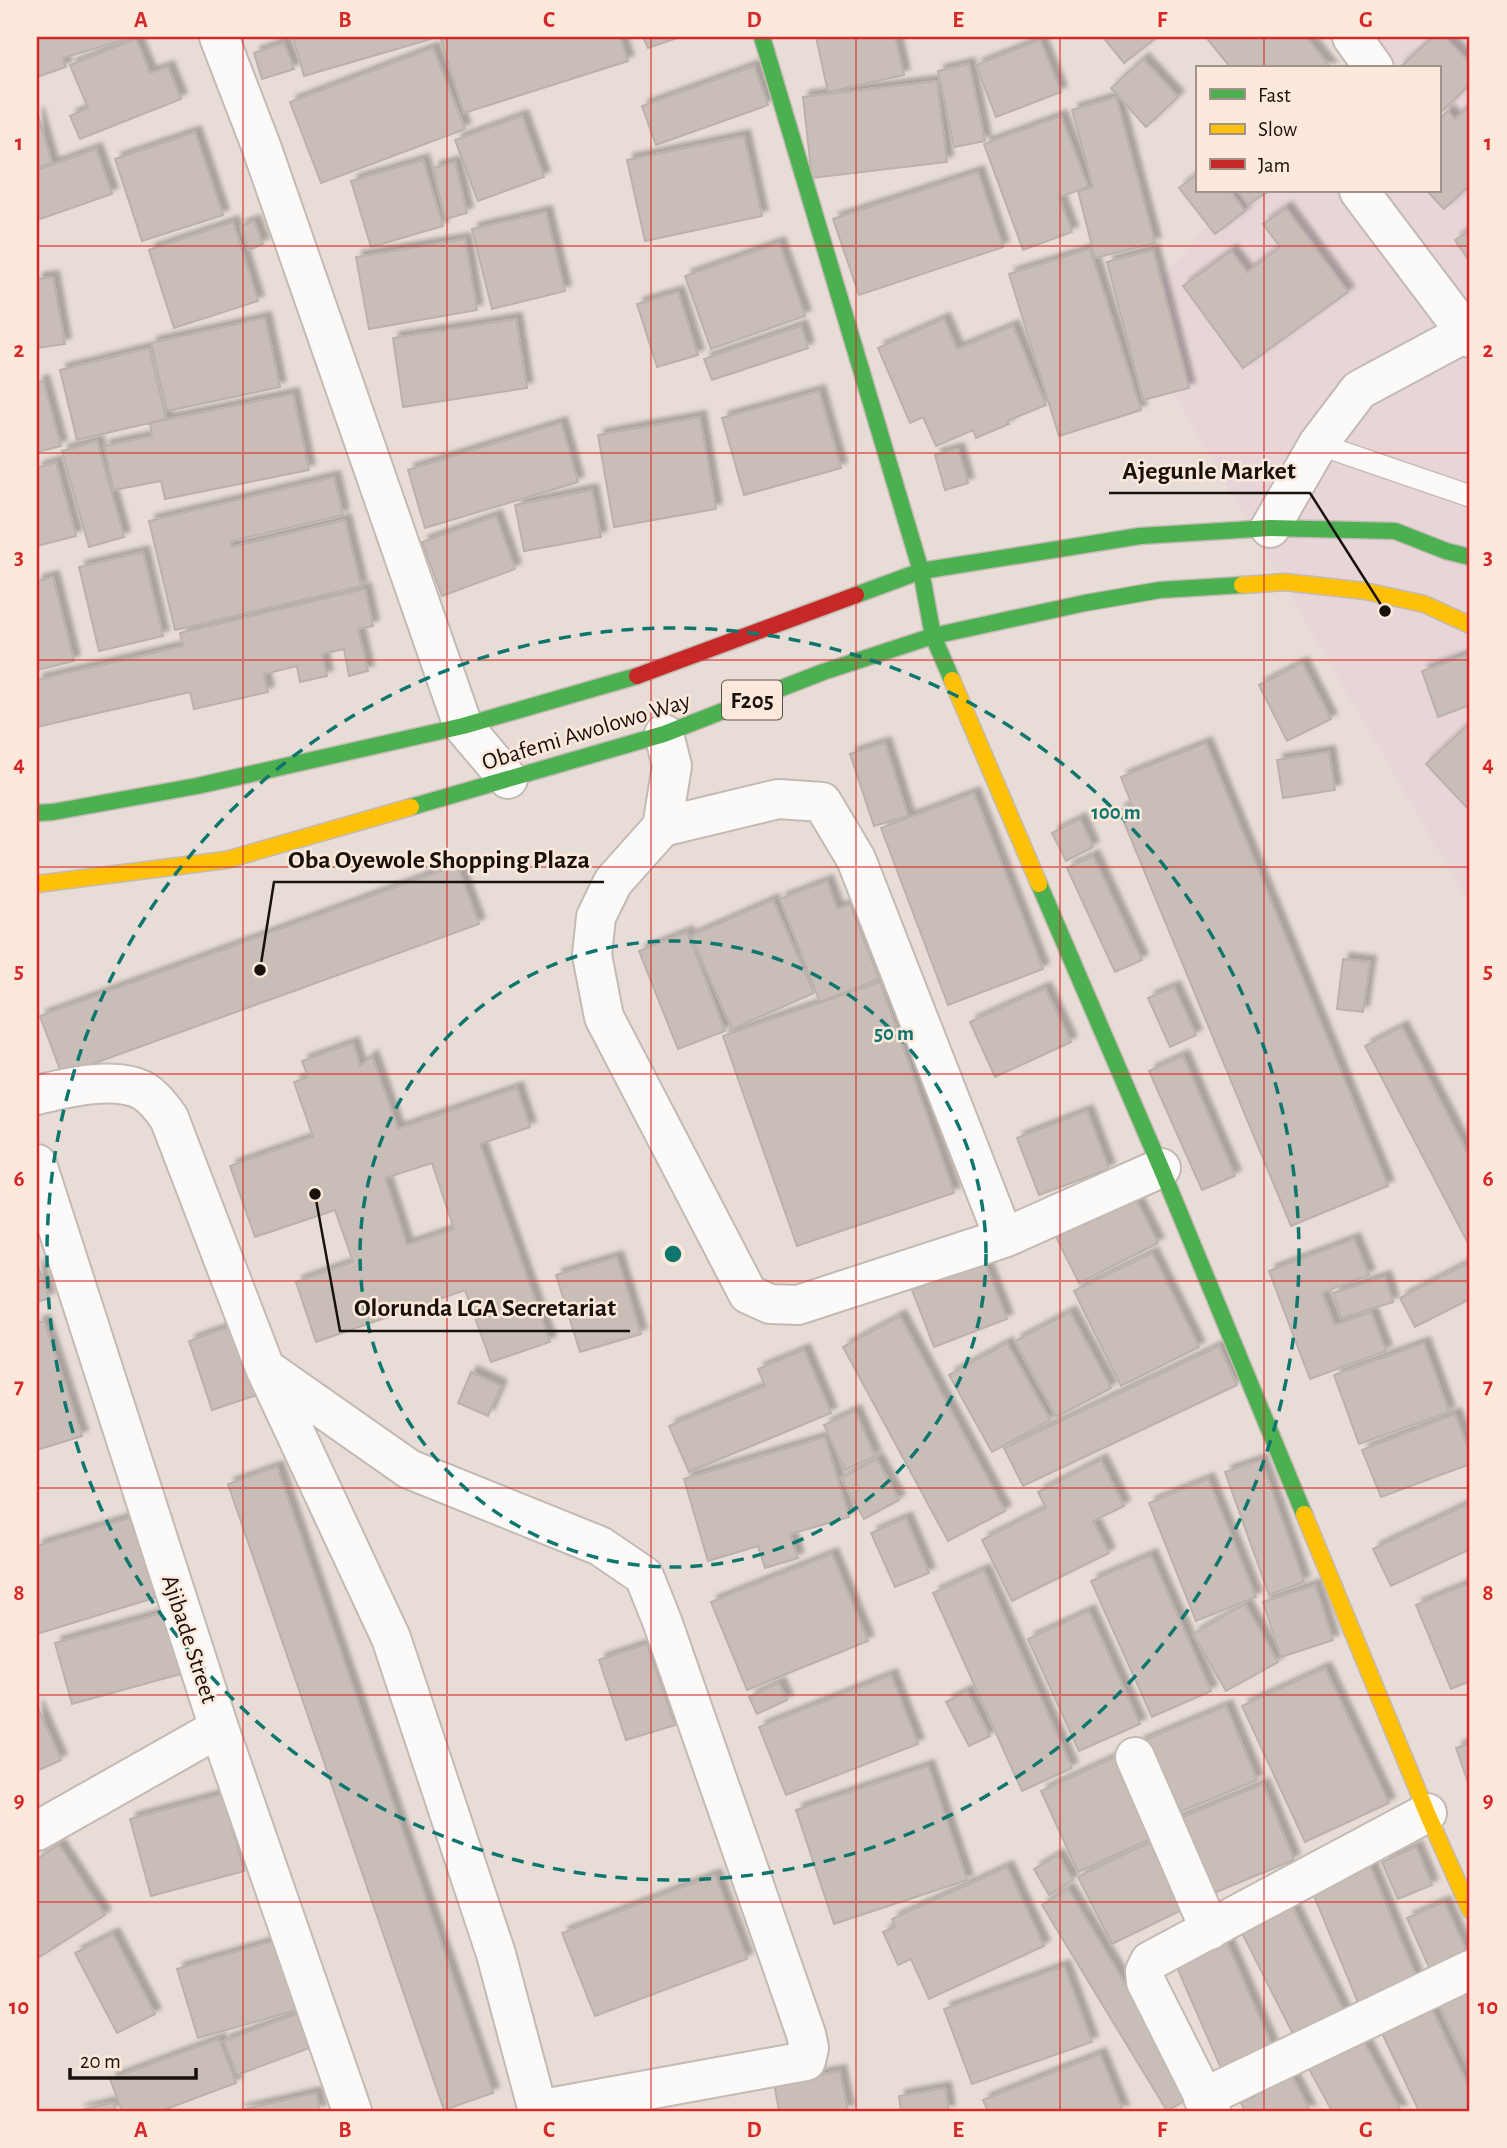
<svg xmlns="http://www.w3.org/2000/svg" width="1507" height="2148" viewBox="0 0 1507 2148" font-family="'Alegreya Sans',sans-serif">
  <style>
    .commercial { fill: #e7d5d7 }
    .building { fill: #c9beb7; stroke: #bab1ac; stroke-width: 2; fill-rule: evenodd; filter: url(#shadow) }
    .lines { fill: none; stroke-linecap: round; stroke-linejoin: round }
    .lane-casing { stroke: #c3bab4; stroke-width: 24 }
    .street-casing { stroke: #c3bab4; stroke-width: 42 }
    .fast-casing { stroke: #c3bab4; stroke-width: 19 }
    .slow-casing { stroke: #c3bab4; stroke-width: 19 }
    .jam-casing { stroke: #c3bab4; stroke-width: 19 }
    .lane { stroke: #fcfaf9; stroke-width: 21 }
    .street { stroke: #fcfaf9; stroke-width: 38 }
    .fast { stroke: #4caf50; stroke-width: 16 }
    .slow { stroke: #ffc107; stroke-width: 16 }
    .jam { stroke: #c62828; stroke-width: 16 }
    .grid { fill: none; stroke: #d62828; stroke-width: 2; stroke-opacity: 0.55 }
    .ring { fill: none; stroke: #0f766e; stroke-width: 3.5; stroke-dasharray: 12 9 }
    .labels { text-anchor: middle; stroke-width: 5; stroke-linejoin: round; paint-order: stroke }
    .shield { fill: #fde9dc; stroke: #5d524a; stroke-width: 2 }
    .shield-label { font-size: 23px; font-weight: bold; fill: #18110c }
    .street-label { font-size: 24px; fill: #18110c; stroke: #fde9dc }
    .centre { fill: #0f766e; stroke: #fde9dc; stroke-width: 3.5 }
    .ring-label { font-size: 21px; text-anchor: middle; font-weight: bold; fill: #0f766e; stroke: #fde9dc; stroke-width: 5; stroke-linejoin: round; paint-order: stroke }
    .leader { fill: none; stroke: #18110c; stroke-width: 2.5 }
    .callout-dot { fill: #18110c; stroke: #fde9dc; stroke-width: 2.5 }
    .callout-label { font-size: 26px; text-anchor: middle; font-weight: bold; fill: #18110c; stroke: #fde9dc; stroke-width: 5; stroke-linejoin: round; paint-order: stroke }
    .neatline { fill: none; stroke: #d62828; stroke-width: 2.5 }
    .grid-label { font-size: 23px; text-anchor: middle; font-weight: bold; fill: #d62828 }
  </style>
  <defs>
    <filter id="shadow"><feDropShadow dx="6" dy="-6" stdDeviation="2" flood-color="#0004"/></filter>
  </defs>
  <rect width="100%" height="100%" fill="#e8ddd6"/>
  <path class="commercial" d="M1368,37H1470V905L1129,317L1237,191H1439V68H1341Z"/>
  <path class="building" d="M37,37H126L127,39L63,58L66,67L37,77Z
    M293,37H438L304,76Z
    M453,37H620L628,61L464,113L441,40Z
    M643,37H680L648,48Z
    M816,37H895L904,75L828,92Z
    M1103,37H1157L1124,63Z
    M1212,37H1306L1331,68H1231L1208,40Z
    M1433,37H1445L1470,63V84L1442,111L1439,108V68L1400,67Z
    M136,39L150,73L168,67L181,99L80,139L70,116L88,108L70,65Z
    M1040,40L1061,92L996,117L976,65Z
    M284,43L294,69L262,79L254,53Z
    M433,48L465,129L321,183L290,102Z
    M1143,59L1178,97L1146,127L1111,88Z
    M969,64L985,141L954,147L938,71Z
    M754,66L768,105L656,145L642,106Z
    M937,81L947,162L812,178L803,97Z
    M1116,97L1155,243L1095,258L1078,191L1093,187L1072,110Z
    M1470,105V185L1444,209L1427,191H1439V120L1448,111L1455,119Z
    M37,112L52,163L37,168Z
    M522,116L544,177L478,201L455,140Z
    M1061,116L1088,187L1059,197L1072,232L1023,250L984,144Z
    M195,132L223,215L142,241L115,159Z
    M744,136L762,216L645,241L627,160Z
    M96,149L112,194L37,220V170Z
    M423,160L443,226L371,247L351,181Z
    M455,162L467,213L445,219L433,168Z
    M978,172L1003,247L859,295L833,219Z
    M1197,174V191H1230L1245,211L1215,234L1179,188Z
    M1238,191H1268L1248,205Z
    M1286,208L1348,292L1243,368L1183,286L1231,251L1247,272L1280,247L1263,224Z
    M546,212L565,291L492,309L472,229Z
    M254,221L263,244L249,250L240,226Z
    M233,222L258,301L174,328L149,250Z
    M1470,230V262L1455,240Z
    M465,239L477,310L369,329L356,257Z
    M779,243L805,316L711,349L685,276Z
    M1090,249L1141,410L1059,436L1009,274Z
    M1153,250L1189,388L1143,400L1107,262Z
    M53,277L65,344L37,348V279Z
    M678,292L698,355L657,367L637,304Z
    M265,318L280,387L167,411L151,343Z
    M516,319L527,388L403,407L393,338Z
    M944,319L957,349L1013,326L1046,405L1007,421L1009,424L976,438L973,430L936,446L923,417L910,423L878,348Z
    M801,326L808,348L712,380L704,359Z
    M149,348L166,419L77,440L60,370Z
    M43,381L61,446L37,452V383Z
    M819,391L841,468L744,495L722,418Z
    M293,394L309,470L165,499L161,481L114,490L104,446L152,436L150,423Z
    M700,417L716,509L614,527L598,435Z
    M561,423L578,482L425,528L408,470Z
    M97,441L124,537L89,547L62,451Z
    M958,449L968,483L945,490L935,455Z
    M56,462L76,536L37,546V468Z
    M334,477L343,515L231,541L232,547L345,520L361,586L175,630L149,521Z
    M592,490L601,537L524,551L515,505Z
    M496,516L515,569L442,596L422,542Z
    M143,552L163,636L99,651L79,567Z
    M53,577L74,661L37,670V581Z
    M365,589L373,626L358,629L368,671L349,676L344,649L322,654L327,676L300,682L297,666L264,674L268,692L194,709L190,692L37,727V680L183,646L180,633Z
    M1467,655L1470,663V705L1438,717L1422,671Z
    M1302,663L1331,719L1287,741L1259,685Z
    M1470,723V811L1426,764Z
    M885,743L908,816L874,826L850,754Z
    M1206,743L1388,1186L1291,1226L1119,810L1132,805L1121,777Z
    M1329,752L1335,790L1283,798L1277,760Z
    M974,793L1043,969L948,1005L881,828Z
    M1080,819L1093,847L1066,861L1052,833Z
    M1093,856L1142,960L1115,972L1067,868Z
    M457,865L479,924L62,1075L40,1016Z
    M827,881L837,909L850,904L879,979L820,1002L780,899Z
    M773,900L814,993L732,1029L691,936Z
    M687,932L725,1031L678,1049L639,951Z
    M1343,959L1370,962L1363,1012L1337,1009Z
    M880,982L954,1193L797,1246L723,1036Z
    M1174,987L1196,1035L1170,1047L1148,998Z
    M1045,988L1071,1042L995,1077L970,1022Z
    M1402,1027L1470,1158V1247L1365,1046Z
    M353,1043L360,1066L372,1056L398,1129L517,1088L530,1127L480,1144L550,1342L491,1362L465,1290L316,1342L296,1282L353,1262L335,1210L255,1237L230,1166L313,1137L294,1082L308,1077L302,1061ZM432,1163L454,1229L407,1245L385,1178Z
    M1183,1056L1235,1176L1202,1190L1149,1071Z
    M1087,1111L1109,1169L1039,1195L1017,1138Z
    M1132,1192L1158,1243L1079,1283L1053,1231Z
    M1354,1239L1369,1275L1322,1293L1335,1325L1371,1312L1386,1351L1310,1379L1269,1271Z
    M1152,1253L1199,1347L1121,1386L1074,1291Z
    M617,1257L641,1334L580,1352L556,1275Z
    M1470,1262V1299L1415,1327L1400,1298Z
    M985,1263L1007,1319L934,1347L912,1290Z
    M37,1264L49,1298L37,1302Z
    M1385,1277L1393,1302L1341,1318L1333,1293Z
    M1070,1312L1111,1388L1056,1417L1015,1341Z
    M900,1316L1005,1511L948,1541L843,1347Z
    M44,1321L82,1436L37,1450V1323Z
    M234,1325L257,1395L212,1410L189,1341Z
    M1007,1343L1050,1420L992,1452L949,1375Z
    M1424,1343L1449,1412L1359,1444L1334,1375Z
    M1219,1346L1237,1385L1023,1486L1004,1448Z
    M804,1350L831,1413L689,1472L669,1426L765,1386L758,1369Z
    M471,1372L501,1386L488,1416L458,1403Z
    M855,1411L875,1456L845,1470L824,1425Z
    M1455,1414L1470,1454V1464L1381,1497L1362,1450Z
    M825,1437L849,1517L790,1534L798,1558L765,1568L758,1546L708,1561L684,1479Z
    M877,1459L899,1500L864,1519L841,1478Z
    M1101,1460L1124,1506L1093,1521L1109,1553L1012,1601L982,1540L1046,1508L1038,1492Z
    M1261,1460L1304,1582L1269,1595L1225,1472Z
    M277,1467L493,2093L444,2110L228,1484Z
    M1208,1479L1256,1597L1196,1621L1149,1503Z
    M1470,1503V1549L1391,1586L1373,1549Z
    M132,1517L157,1597L37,1634V1599L39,1598L37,1588V1546Z
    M906,1518L929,1573L895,1587L871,1533Z
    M832,1554L868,1641L747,1690L711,1602Z
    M1151,1555L1211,1691L1152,1717L1091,1581Z
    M984,1570L1072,1768L1022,1791L933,1593Z
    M1470,1583V1681L1451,1689L1416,1605Z
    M1315,1585L1333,1640L1281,1657L1263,1602Z
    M1245,1604L1278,1662L1226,1691L1193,1634Z
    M1089,1611L1140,1724L1079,1751L1028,1639Z
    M166,1612L184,1673L72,1704L55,1643Z
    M647,1644L675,1725L626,1740L599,1660Z
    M1325,1668L1389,1803L1305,1842L1242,1706Z
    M891,1675L918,1744L786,1795L759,1727Z
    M779,1683L787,1700L757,1714L749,1697Z
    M967,1691L990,1736L969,1746L946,1702Z
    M37,1706L61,1760L37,1771Z
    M1226,1706L1257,1780L1170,1816L1138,1743Z
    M1470,1743V1788L1456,1748Z
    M1122,1754L1159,1835L1078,1872L1041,1791Z
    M928,1766L967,1880L834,1924L796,1810Z
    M1263,1784L1294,1860L1204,1897L1173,1821Z
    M223,1794L244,1871L151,1896L130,1819Z
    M1160,1837L1194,1904L1112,1944L1078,1877Z
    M59,1845L105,1915L38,1958L37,1859Z
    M1416,1847L1432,1885L1398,1899L1382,1862Z
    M1058,1855L1073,1880L1049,1895L1034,1869Z
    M1369,1863L1418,1981L1359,2005L1310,1886Z
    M1007,1867L1044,1946L929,1999L911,1959L898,1965L883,1932L895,1927L892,1919Z
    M715,1875L747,1959L595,2016L562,1933Z
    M1068,1889L1193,2096L1167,2111L1042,1905Z
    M1290,1902L1346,2015L1296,2040L1239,1927Z
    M1444,1902L1469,1956L1431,1972L1407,1918Z
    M113,1934L155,2014L117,2033L75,1953Z
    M1223,1934L1275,2053L1224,2075L1172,1956Z
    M277,1940L297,2010L198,2038L177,1969Z
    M1064,1966L1092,2042L972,2084L944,2009Z
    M1470,1982V2070L1436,1999Z
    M1430,2005L1470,2090V2111H1419L1380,2029Z
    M302,2012L315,2046L237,2075L224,2041Z
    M219,2039L236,2083L161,2111H122L110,2079Z
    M1363,2040L1401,2111H1332L1309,2069Z
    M1100,2054L1123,2111H988L983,2100Z
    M840,2071L848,2111H779L774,2083Z
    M1292,2076L1310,2111H1245L1241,2103Z
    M945,2088L949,2111H901L899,2096Z
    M316,2093L320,2111H237Z
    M114,2102L116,2111H78Z"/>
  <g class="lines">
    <defs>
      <path id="lane" d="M1318,444L1470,496"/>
      <path id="street" d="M219,37L261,146L463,726L508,779
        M1352,37L1374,68
        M1359,191L1470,338
        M1270,528L1318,444L1359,390L1467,332
        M664,734L672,766L662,827L613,882L596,917L592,955L604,1017L748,1294L770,1304L798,1305L1004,1238L1161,1168
        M662,827L778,799L822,802L856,859L1004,1238
        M37,1095C66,1088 113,1076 142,1090C153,1096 162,1108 169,1118L265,1368L391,1638L496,1954L538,2111
        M37,1164L219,1728L352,2111
        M265,1368L409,1469L600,1546L644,1576L662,1621L806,2034L809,2048L806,2061L538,2110
        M1135,1757L1210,1930
        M37,1831L219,1728
        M1203,2098L1470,1970
        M1211,2111L1146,1982L1145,1971L1150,1961L1427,1813"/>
      <path id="fast" d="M762,37L921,571L933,636L952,680
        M856,595L921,571L1140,536L1270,528L1395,531L1446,551L1470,557
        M411,807L664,734L823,672L933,636L1085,603L1160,590L1242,585
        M37,813L53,812L197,786L463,726L637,676
        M1039,884L1161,1168L1304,1514"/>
      <path id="slow" d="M1242,585L1285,582L1365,591L1424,604L1470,625
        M952,680L1039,884
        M37,884L226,860L411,807
        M1304,1514L1427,1813L1470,1910"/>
      <path id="jam" d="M637,676L856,595"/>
    </defs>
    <use href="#lane" class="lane-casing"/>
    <use href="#street" class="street-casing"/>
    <use href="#fast" class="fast-casing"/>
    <use href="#slow" class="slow-casing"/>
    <use href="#jam" class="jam-casing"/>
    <use href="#lane" class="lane"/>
    <use href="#street" class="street"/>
    <use href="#fast" class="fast"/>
    <use href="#slow" class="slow"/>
    <use href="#jam" class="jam"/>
  </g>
  <path class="grid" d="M243,37V2111M447,37V2111M651,37V2111M856,37V2111M1060,37V2111M1264,37V68M1264,191V2111M37,246H1470M37,453H1470M37,660H1470M37,867H1470M37,1074H1470M37,1281H1470M37,1488H1470M37,1695H1470M37,1902H1470"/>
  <g class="ring">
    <circle cx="673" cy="1254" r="313"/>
    <circle cx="673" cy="1254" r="626"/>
  </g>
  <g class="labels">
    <rect class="shield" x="722" y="680.5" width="60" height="39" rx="5"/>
    <g class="shield-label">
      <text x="752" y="708">F205</text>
    </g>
    <g class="street-label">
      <text transform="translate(586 731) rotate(-17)" y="8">Obafemi Awolowo Way</text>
      <text transform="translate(190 1639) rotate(72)" y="8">Ajibade Street</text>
    </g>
  </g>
  <circle cx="673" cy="1254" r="10" class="centre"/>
  <g class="ring-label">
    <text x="1116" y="819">100 m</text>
    <text x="894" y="1040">50 m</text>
  </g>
  <path class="leader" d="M1385 611L1310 493H1109M260 970L274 882H604M315 1194L340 1331H630"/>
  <g class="callout-dot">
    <circle cx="1385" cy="611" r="7"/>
    <circle cx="260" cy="970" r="7"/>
    <circle cx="315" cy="1194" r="7"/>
  </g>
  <g class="callout-label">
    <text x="1209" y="479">Ajegunle Market</text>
    <text x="439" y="868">Oba Oyewole Shopping Plaza</text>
    <text x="485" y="1316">Olorunda LGA Secretariat</text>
  </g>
  <rect width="1507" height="2148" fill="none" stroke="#fde9dc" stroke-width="77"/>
  <rect x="1196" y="66" width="245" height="126" fill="#fde9dc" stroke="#a19389" stroke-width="2"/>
  <rect x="1210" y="89" width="35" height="10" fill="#4caf50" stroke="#a19389" stroke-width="2"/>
  <text x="1258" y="102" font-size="21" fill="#18110c">Fast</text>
  <rect x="1210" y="124" width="35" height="10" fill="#ffc107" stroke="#a19389" stroke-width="2"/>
  <text x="1258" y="136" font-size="21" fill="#18110c">Slow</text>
  <rect x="1210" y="159" width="35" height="10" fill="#c62828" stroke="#a19389" stroke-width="2"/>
  <text x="1258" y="172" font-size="21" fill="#18110c">Jam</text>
  <path d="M70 2068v10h126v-10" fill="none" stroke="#18110c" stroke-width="3.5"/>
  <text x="80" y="2068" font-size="21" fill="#18110c" stroke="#fde9dc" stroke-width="5" paint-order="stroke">20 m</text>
  <rect x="38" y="38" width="1430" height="2072" class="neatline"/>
  <g class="grid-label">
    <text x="141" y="27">A</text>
    <text x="345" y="27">B</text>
    <text x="549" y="27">C</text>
    <text x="754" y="27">D</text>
    <text x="958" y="27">E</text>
    <text x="1162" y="27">F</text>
    <text x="1366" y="27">G</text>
    <text x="19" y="150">1</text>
    <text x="1488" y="150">1</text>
    <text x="19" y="357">2</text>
    <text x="1488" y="357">2</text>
    <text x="19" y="564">3</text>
    <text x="1488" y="564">3</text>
    <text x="19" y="771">4</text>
    <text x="1488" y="771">4</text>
    <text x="19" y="978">5</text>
    <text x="1488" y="978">5</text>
    <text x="19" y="1186">6</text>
    <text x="1488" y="1186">6</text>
    <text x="19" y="1393">7</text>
    <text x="1488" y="1393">7</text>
    <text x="19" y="1600">8</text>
    <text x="1488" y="1600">8</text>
    <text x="19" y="1807">9</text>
    <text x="1488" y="1807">9</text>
    <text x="19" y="2014">10</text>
    <text x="1488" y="2014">10</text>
    <text x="141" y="2137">A</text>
    <text x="345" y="2137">B</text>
    <text x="549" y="2137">C</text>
    <text x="754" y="2137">D</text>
    <text x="958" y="2137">E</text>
    <text x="1162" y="2137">F</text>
    <text x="1366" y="2137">G</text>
  </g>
</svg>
